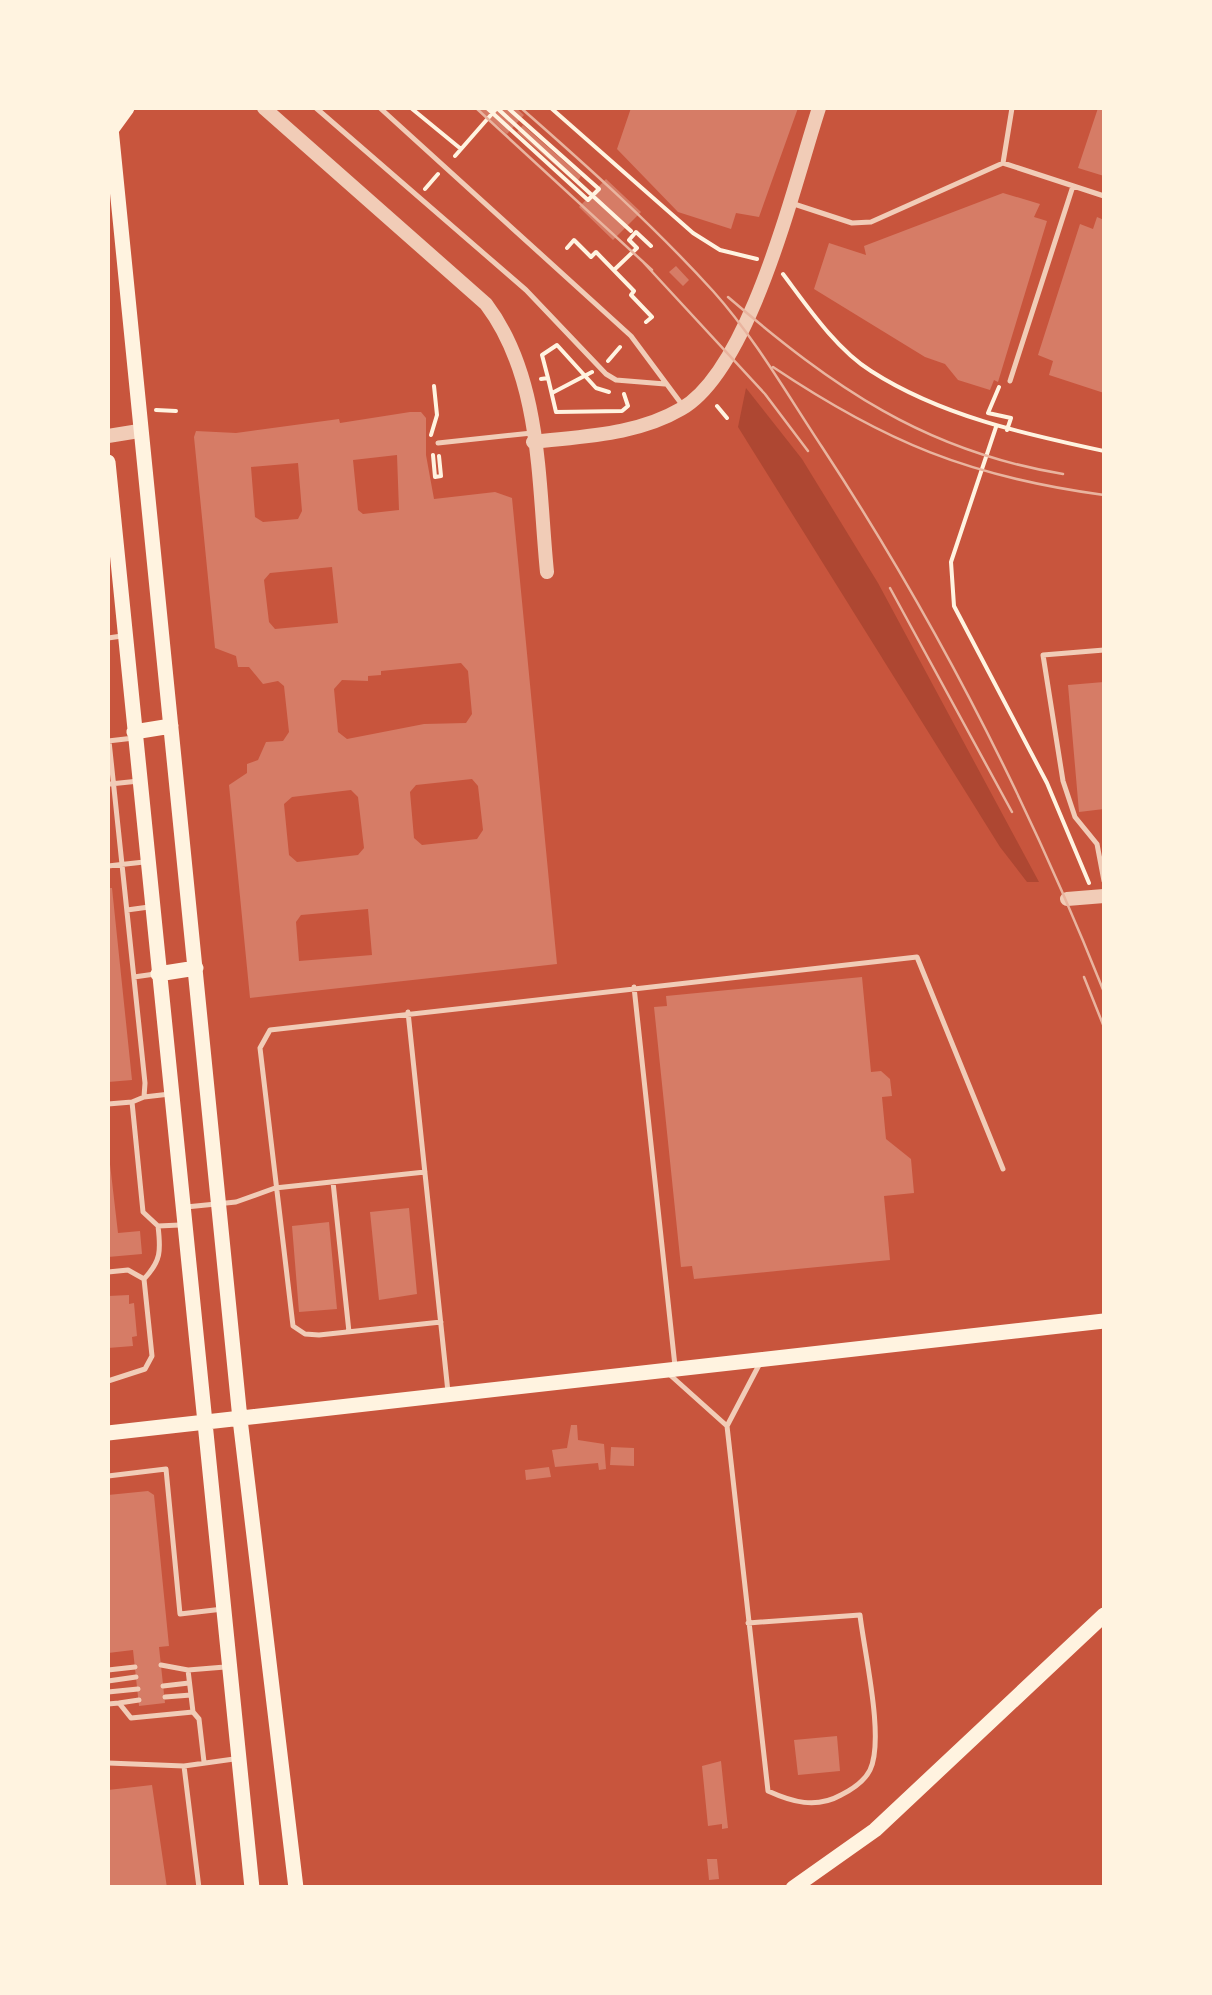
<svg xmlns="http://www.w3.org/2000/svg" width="1212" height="1995" viewBox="0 0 1212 1995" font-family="Karla,sans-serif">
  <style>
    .green { fill: #ae4732 }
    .building { fill: #d67c66; fill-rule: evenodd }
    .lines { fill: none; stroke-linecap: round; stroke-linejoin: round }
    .path { stroke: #fff3e0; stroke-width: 4 }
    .service { stroke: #f1ccb7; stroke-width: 5 }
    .tertiary { stroke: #f1ccb7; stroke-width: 14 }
    .secondary { stroke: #fff3e0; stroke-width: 15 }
    .tram { stroke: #e9b49f; stroke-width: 2.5 }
  </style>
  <rect width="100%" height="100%" fill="#c8553d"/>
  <path class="green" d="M746,388L802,459L878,583L1039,882H1027L1000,847L738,427Z"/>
  <path class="building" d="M477,108H516L524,115L507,134Z
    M631,108H798L759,217L736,213L731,229L678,212L617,149Z
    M1098,108H1104V176L1078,168Z
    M523,125L581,176L576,183L517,132Z
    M606,179L641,212L613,240L579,207Z
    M1003,193L1040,204L1034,217L1047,221L998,382L994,380L990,390L958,380L945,364L925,357L814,289L829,243L866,255L864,246Z
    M1097,217L1104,220V393L1049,375L1053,361L1038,355L1080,224L1093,229Z
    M676,266L689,280L683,286L669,272Z
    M410,412H421L426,418V455L434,499L495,492L512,498L557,964L250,998L229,785L247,773V764L258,760L266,742L283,741L289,732L284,686L278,681L263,684L249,667H238L236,656L215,648L194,437L196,431L236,433L339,419L340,423ZM397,455L399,510L363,514L358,510L353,460ZM298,463L302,511L298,519L263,522L255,517L251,467ZM332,567L338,623L275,629L269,622L264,580L270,573ZM461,663L468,671L472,714L466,723L424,724L347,739L338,732L334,689L342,680L368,681V676L381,675V671ZM472,779L478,786L483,830L477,839L422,845L414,838L410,792L416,785ZM351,790L358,797L364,848L358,855L297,862L289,855L284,804L292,797ZM368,909L372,955L299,961L296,922L301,915Z
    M1104,682V809L1079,812L1068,685Z
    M108,888H112L132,1080L108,1082Z
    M862,977L871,1072L881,1071L890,1079L892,1096L882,1097L886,1139L911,1159L914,1193L884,1196L890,1260L694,1279L692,1266L681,1267L654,1007L667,1006L666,996Z
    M108,1147L118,1233L140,1231L142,1254L108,1257Z
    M409,1208L417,1294L379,1300L370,1212Z
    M329,1222L337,1309L299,1312L292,1226Z
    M129,1295V1304L134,1303L137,1336L132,1337L133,1346L108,1348V1296Z
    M571,1425H577L578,1440L604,1444L606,1469L599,1470L598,1463L555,1467L552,1450L567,1448Z
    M611,1447L634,1448V1466L610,1465Z
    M549,1467L551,1477L526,1480L525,1470Z
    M148,1491L154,1495L169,1646L159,1647L165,1703L139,1706L133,1650L108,1653V1495Z
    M837,1736L840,1771L798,1775L794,1740Z
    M721,1761L728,1828L722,1829V1824L708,1826L702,1766Z
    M152,1785L167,1888H108V1790Z
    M707,1859H717L719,1879L709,1880Z"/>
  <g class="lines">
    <path class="path" d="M411,108L461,149
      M487,108L588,200L599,189L508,108
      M497,108L631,231
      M551,108L693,233L720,250L757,259
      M455,156L497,108
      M425,189L438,174
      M567,248L574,240L591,257L596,252L634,291L631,295L652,317L646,322
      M614,270L637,248L629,240L636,232L651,246
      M783,274C807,306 836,349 871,371C941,416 1025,434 1104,451
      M608,361L620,347
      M548,378L542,355L557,345L596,388L609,392
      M541,379L548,378L556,412L622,411L628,406L624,394
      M999,387L988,413L1011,418L1007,430
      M552,393L592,372
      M717,406L727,418
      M156,410L176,411
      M996,427L951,562L954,606L1047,783L1089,883
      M431,435L437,415L434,386
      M433,455L435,477L441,476
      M439,456L441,476"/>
    <path class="service" d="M316,108L526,290L606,374L616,380L665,384
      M380,108L631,336L683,406
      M1003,163L1104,196
      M791,203L852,223L871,222L1003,163L1012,108
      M1010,381L1073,186
      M438,443L532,433
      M108,638L122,636
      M1104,650L1043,655L1063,781L1075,817L1097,844L1104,881
      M108,741L134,738
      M110,784L139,781
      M108,866L144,862
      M127,910L149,907
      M134,977L155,974
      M634,987L675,1366
      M408,1012L448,1392
      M144,1097L170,1094
      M108,1104L132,1102
      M333,1182L349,1332
      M186,1207L236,1202L275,1188L425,1172
      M158,1226L180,1225
      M108,1272L128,1270L144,1279
      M441,1322L319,1335L305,1334L293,1326L260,1048L270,1030L917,957L1003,1169
      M669,1374L727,1426
      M108,1381L145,1369L152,1356L144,1279C161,1261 161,1251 158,1226L143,1212L132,1102L144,1097L145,1083L109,741
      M108,1476L166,1469L180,1614L223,1609
      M748,1623L860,1615C864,1651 885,1739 870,1770C864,1782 853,1789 841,1795C816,1809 792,1802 768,1791L727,1426L759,1365
      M161,1665L188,1670
      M108,1670L135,1667
      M108,1681L136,1677
      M163,1686L189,1683
      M108,1692L138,1689
      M165,1697L191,1695
      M119,1703L139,1700
      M108,1704L119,1703L131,1718L193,1712L188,1670L225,1667
      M193,1712L199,1719L204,1762
      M108,1763L184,1766L234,1759
      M184,1766L199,1888"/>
    <path class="tertiary" d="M264,108L486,304C542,378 538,483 547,572
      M108,436L139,431
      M533,442C583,436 637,435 681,409C751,369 794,184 819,108
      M1067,899L1104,896"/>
    <path class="secondary" d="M109,108L240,1419L296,1888
      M111,130L127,108
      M108,462L252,1888
      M134,732L171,726
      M158,974L196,968
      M108,1433L1104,1321
      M793,1888L875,1830L1104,1615"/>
    <path class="tram" d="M476,108L652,270
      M521,108C587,166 654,226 713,291C755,338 787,394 822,447C935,619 1028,801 1104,992
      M644,263L765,394L808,451
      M728,297C833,387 924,451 1063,474
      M773,367C885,442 970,477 1104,495
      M890,588L1012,812
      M1084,977L1104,1027"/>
  </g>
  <rect width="1212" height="1995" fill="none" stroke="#fff3e0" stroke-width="220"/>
</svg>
